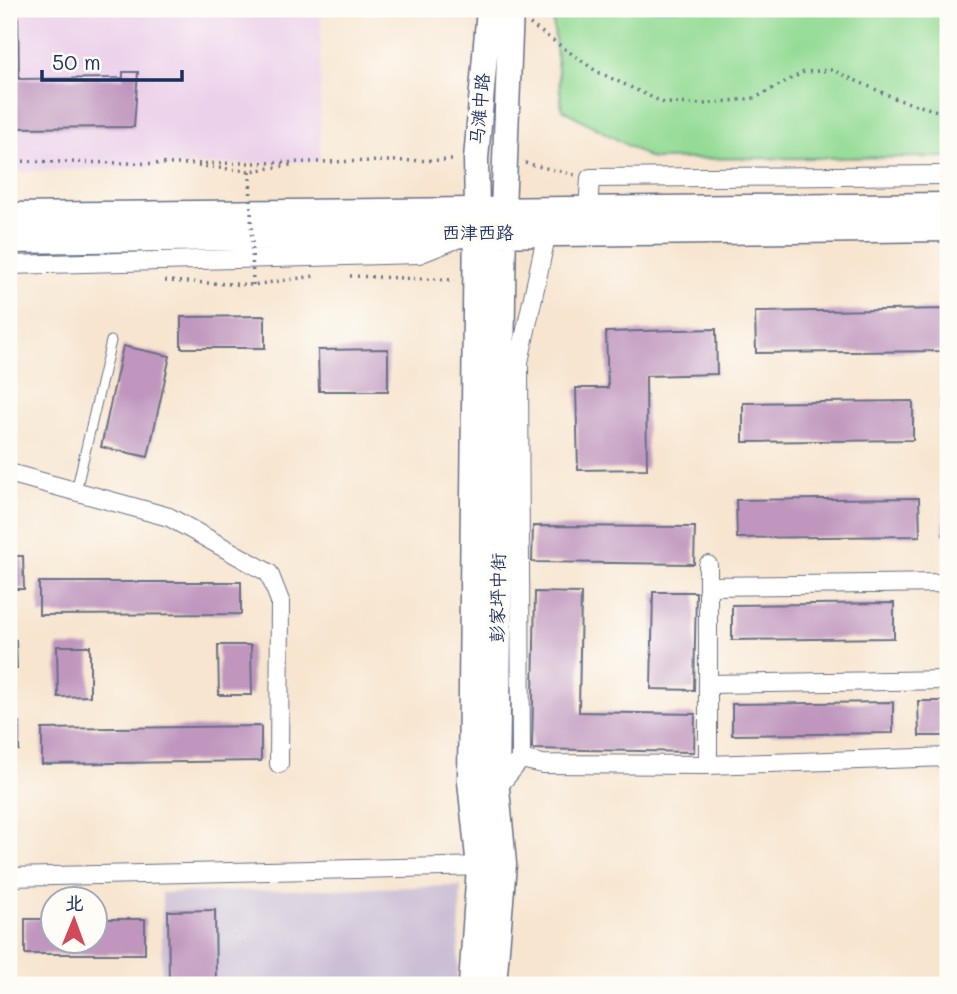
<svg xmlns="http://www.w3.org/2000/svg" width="957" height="994" viewBox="0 0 957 994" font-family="Mali,'LXGW WenKai TC',sans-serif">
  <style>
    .built { fill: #ecd1ea }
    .industrial { fill: #cbbfd5 }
    .green { fill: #94db95; stroke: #58857a; stroke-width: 2 }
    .building { fill: #c096be }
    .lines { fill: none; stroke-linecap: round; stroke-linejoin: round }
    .service-casing { stroke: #686f86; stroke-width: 11 }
    .minor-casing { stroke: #686f86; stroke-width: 20 }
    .secondary-casing { stroke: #686f86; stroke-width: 27 }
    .primary-casing { stroke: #686f86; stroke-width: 29 }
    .path { stroke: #686f86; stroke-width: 3.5; stroke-dasharray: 2 5; stroke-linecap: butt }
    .service { stroke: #fff; stroke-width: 9 }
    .minor { stroke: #fff; stroke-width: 18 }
    .secondary { stroke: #fff; stroke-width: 24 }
    .primary { stroke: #fff; stroke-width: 26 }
    .path-bridge { stroke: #686f86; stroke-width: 3.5; stroke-dasharray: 2 5; stroke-linecap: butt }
    .labels { text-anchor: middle; stroke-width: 7; stroke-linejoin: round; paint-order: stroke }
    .street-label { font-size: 18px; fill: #1b2f5e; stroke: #fdfcf7 }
  </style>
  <rect width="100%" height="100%" fill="#fdfcf7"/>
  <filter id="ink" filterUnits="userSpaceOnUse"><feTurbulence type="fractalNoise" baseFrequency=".0143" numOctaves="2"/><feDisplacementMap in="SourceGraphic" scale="14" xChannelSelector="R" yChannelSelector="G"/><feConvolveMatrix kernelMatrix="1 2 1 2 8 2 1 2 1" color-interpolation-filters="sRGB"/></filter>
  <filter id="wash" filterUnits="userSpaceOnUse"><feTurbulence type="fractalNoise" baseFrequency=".00686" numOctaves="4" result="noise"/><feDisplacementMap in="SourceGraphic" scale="28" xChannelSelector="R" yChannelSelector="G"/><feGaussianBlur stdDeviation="1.57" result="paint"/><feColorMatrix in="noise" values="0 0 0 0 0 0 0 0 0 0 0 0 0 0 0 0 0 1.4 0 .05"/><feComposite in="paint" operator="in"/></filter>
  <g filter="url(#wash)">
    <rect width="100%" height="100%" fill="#f7e5cf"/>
    <path class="built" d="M9,9H321L320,161L9,172Z"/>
    <path class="industrial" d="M461,886L457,985H162V893Z"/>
    <path class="green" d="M552,9H948V157L652,159L562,109Z"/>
    <g id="blocks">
      <path class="building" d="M9,9H18L19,79L123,78V72H138L134,127L9,128Z
        M948,309V351L756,353L755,312Z
        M265,316V348H181V317Z
        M716,329L717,374L646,376L647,469L578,470L576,388H608L606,332Z
        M123,346L170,356L148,457L101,447Z
        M388,349V391H319L318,350Z
        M944,400H948V439H945Z
        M913,401V440L743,442V403Z
        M919,498L920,536L737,538L736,500Z
        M943,501H948V535H943Z
        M533,526L695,527L694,564L532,562Z
        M9,556H23L24,589H9Z
        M39,582H241V614L39,615Z
        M535,592L581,593L579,712L695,714L694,752L532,749Z
        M653,592H696L694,690L651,689Z
        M894,603V638L732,640V605Z
        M16,640L17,669H9V641Z
        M218,645H251L252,695H219Z
        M57,646H90V696L58,697Z
        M918,701H948V736H919Z
        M893,702V733L732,735V704Z
        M9,722H19V750H9Z
        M261,726V761L42,764V729Z
        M215,910L216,985H169L168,911Z
        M25,919H52V942H94V919H145V954H25Z"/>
    </g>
  </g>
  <g filter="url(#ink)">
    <use href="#blocks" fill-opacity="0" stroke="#686f86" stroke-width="2"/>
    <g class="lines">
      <defs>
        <path id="service" d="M76,491L111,341"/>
        <path id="minor" d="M588,210L590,178L948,175
          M9,265L419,254L457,239
          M9,473L169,517L269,573L280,601L279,764
          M708,565V765
          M708,586L948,583
          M708,684L948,680
          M521,759L543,764L708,765L948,757
          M496,789L521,759L519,362L549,223
          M9,877L488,866"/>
        <path id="secondary" d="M477,210L476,159L489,9
          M503,210L511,9"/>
        <path id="primary" d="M9,216L948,206
          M9,240L948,228
          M472,985L480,867L471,782L477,216
          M493,985L503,864L496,789L503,215"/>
      </defs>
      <use href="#service" class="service-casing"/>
      <use href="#minor" class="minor-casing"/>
      <use href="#secondary" class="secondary-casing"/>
      <use href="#primary" class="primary-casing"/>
      <path class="path" d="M530,24L596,71L664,103L704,104L755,98L804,72L832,70L899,100L948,114
        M9,161L179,164L455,160
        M525,163L575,175
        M198,166L250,171L291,165
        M350,276L455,280
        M165,281L253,285L315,276"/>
      <use href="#service" class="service"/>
      <use href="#minor" class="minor"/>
      <use href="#secondary" class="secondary"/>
      <use href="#primary" class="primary"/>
      <path class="path-bridge" d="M250,171L253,285"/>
    </g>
  </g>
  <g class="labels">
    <g class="street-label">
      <text transform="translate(480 109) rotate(-85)" y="6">马滩中路</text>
      <text x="478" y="239">西津西路</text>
      <text transform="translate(498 598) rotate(-89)" y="6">彭家坪中街</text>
    </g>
  </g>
  <rect width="957" height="994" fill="none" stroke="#fdfcf7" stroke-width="35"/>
  <g transform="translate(74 920) rotate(1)"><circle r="33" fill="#fdfcf7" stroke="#a3aaba" stroke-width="2"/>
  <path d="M0-5L12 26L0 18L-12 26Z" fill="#d1495b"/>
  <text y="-10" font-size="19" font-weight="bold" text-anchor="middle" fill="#1b2f5e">北</text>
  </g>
  <path d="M42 70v10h140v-10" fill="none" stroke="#1b2f5e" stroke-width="3.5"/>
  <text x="52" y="70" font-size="21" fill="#1b2f5e" stroke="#fdfcf7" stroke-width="5" paint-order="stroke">50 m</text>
</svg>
